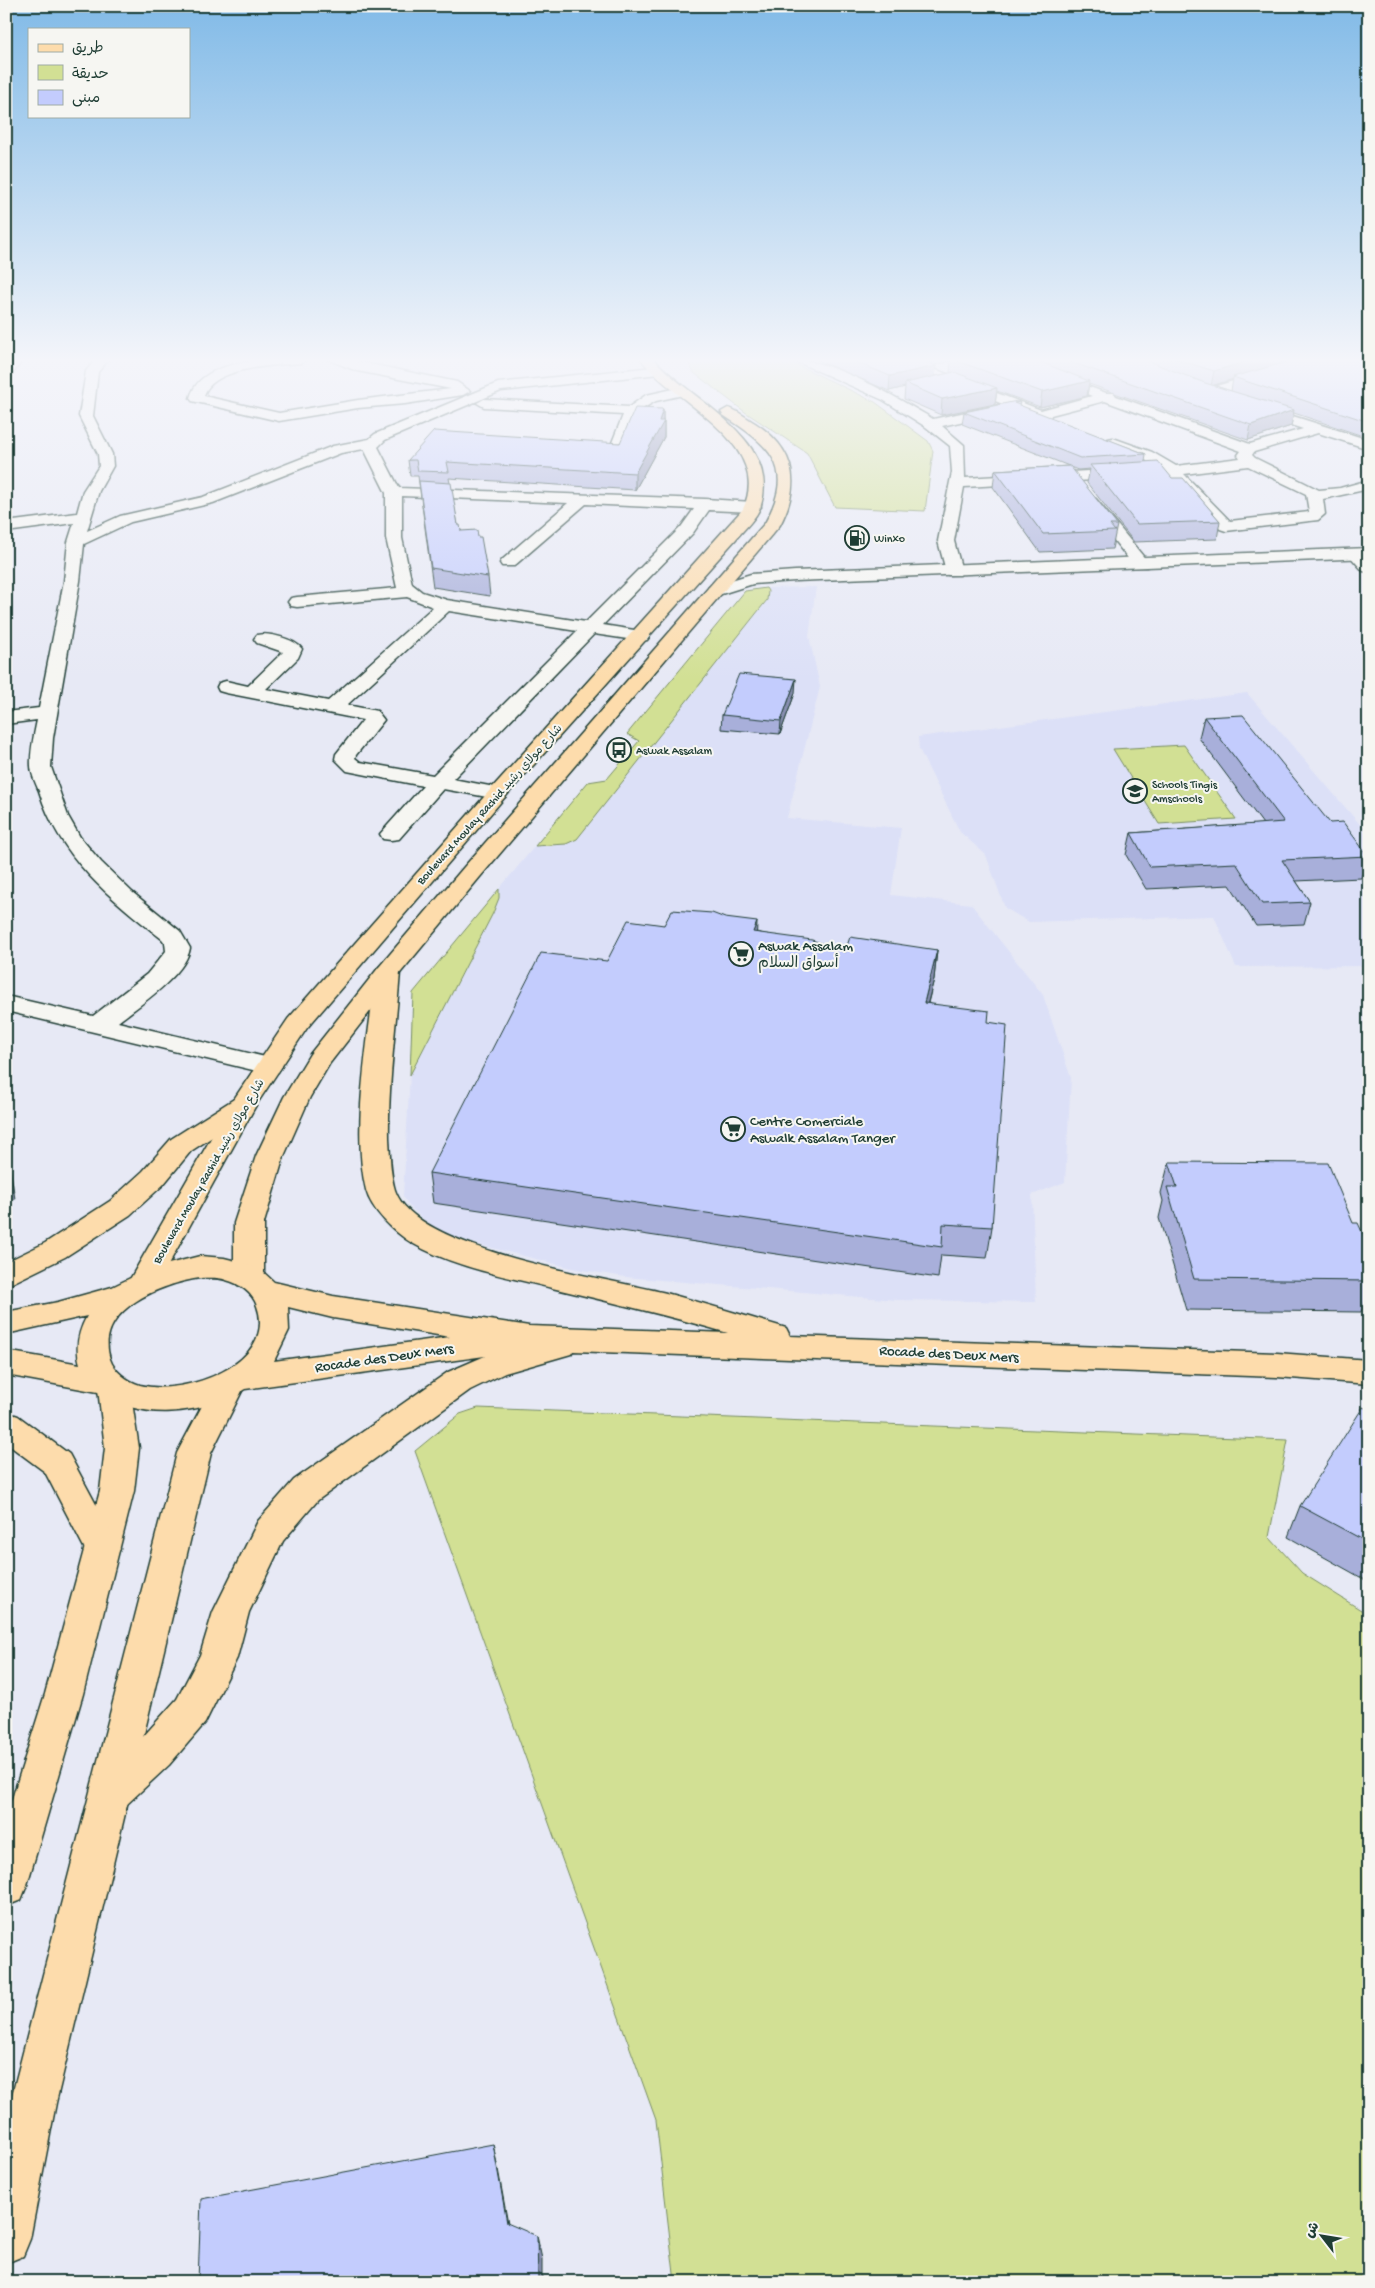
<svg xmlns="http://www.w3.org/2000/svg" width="1375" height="2288" viewBox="0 0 1375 2288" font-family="'Gochi Hand','Playpen Sans Arabic',sans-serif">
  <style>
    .built { fill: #dce0f7 }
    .green { fill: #d2e094; stroke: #788e64 }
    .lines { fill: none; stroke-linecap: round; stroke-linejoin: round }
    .minor-casing { stroke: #1f3d34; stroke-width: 3 }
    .tertiary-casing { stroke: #1f3d34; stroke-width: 3 }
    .primary-casing { stroke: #1f3d34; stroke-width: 3 }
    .trunk-casing { stroke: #1f3d34; stroke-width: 3 }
    .minor { fill: #f6f6f2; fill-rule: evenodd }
    .tertiary { fill: #f6f6f2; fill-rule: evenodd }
    .primary { fill: #fddcac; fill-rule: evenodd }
    .trunk { fill: #fddcac; fill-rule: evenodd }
    .wall { fill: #a8afda; stroke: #1f3d34; fill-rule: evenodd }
    .shaded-wall { fill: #888fb1; stroke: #1f3d34 }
    .building { fill: #c3ccfd; stroke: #1f3d34 }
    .labels { text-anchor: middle; stroke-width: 4; stroke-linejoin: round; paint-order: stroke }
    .far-poi-label { font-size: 12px; fill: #1f3d34; stroke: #f6f6f2; text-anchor: start }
    .far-street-label { font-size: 12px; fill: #1f3d34; stroke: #f6f6f2 }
    .poi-label { font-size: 15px; fill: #1f3d34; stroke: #f6f6f2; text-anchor: start }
    .street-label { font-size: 15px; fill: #1f3d34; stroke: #f6f6f2 }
  </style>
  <rect width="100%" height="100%" fill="#e7e9f5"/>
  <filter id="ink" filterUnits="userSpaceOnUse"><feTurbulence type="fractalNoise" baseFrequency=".02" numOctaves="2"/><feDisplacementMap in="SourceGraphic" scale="10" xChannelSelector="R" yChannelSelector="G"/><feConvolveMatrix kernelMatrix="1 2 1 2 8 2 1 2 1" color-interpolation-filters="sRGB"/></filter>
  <g filter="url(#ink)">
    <path class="built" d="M816,587L809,636L820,687L787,818L901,828L891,895L971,904L1043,995L1071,1078L1065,1182L1032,1195L1036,1302L896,1300L625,1277L576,1269L452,1238L425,1221L409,1206L403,1196L410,1075L493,913L499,898V889L535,846H554L768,591L766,588Z
      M1247,693L1369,835V966L1236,967L1214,916L1029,922L1005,908L986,855L960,832L919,749L918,737Z"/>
    <path class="green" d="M686,359H785L875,402L928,441L933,451L925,511L835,507L807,453L745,412L694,373Z
      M766,588L768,591L767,600L577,839L566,844L535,846L588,782L607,779L639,741L627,734L745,591Z
      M1184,745L1236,819L1159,824L1113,749Z
      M499,889V898L493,913L410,1075L413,993Z
      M478,1408L1288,1440L1269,1537L1302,1573L1369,1615V2282H675L656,2120L415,1451L460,1414Z"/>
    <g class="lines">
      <defs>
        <path id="minor" d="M10,359H23L11,376L6,377V364Z
          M96,359H109L98,372L93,416L112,454L113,466L99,491L87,531L120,516L203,497L333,446L369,439L375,434L498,383L654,367L659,368L660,371L659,374L501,391L385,440L378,447L399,488L705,499L753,502L761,507L753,512L709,510L693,533L603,625L647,632L650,636L647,640L641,641L594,634L453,779L505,789L508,793L505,797L498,799L443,789L399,839L391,840L383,839L380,834L423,786L347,771L335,759L336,754L363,720L226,693L219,691L217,687L219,683L226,681L248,686L283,652L257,643L254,639L257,635C268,632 295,639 302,649L298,658L266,689L328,701L433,607L407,597L297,607L291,606L288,602L291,598L297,597L397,588L386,538V493L364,449L341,453L213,503L131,522L84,544L80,581L53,738L51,767L68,816L80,837L101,862L132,892L180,931L190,948C186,975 138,1006 118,1022L278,1060L282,1066L278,1072L269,1074L6,1011V996L93,1016L147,974L166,951L165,943L162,939C109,897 60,858 39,791C36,784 31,774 31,766C30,751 34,735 37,720L6,724V712L39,708L64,581L68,542L74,523L6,532V522L77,513L83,491L99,466L98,454L79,416L86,371ZM402,496L568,503L502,560L500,563L502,566H514L586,504L694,509L681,527L586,622L447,600L422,592L412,584L402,538ZM449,611L577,631L433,775L360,762L355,758L356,755L384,720L377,711L347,705Z
          M265,359H308L302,363C277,365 211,367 204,396L279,413L358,400L451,389L357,371L327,359H346L457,382L470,391L463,395L405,404L358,408L279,421L192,401L190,398C198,367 238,363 265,359Z
          M791,359C831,359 898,398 933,419L999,405L1004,406L1006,409L1004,412L942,426L964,445L965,478L1157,467L1142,458L1108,445L1106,442L1108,439L1113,438L1152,452L1176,466L1240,458L1238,455L1241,451L1105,401L1051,415L1050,419H1040L890,359H908L1041,410L1092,396L995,359H1013L1106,393H1114L1116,396L1250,444L1303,429L1251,412L1249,409L1251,406H1261L1369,440V449L1318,433L1254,452L1252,455L1255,458L1319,490L1340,488L1369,480V489L1323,499L1325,514L1318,520L1226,531L1220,529L1169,476L964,487L954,541L962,571L960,575H948L946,571L938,541L952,472L950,446L926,427L883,400ZM1248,466L1306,494L1309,512L1230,521L1184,474Z
          M1307,359H1319L1317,365L1213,396H1203L1201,393L1203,390Z
          M678,388L683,389L685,392L683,395L656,401L640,410L622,451C611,455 588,462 579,451C585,443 601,448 611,445L623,415L484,407L477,403L484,399L629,407L646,395Z
          M1091,497L1096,499L1147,561L1149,564L1147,567H1135L1086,505L1083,502Z
          M1356,549L1362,551L1369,557V572L1363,571L1348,554Z"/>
        <path id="tertiary" d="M1369,548V558L795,581L753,584L715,596L709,595L707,591L709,587L751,574L795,571Z"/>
        <path id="primary" d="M641,359H654C690,401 781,438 761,505C757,518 744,529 736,539L505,797L307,1028L256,1105L155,1289L144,1292L133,1289L129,1281L230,1105L288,1019L491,789L743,509C774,442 673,403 641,359Z
          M728,408C737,410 746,418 755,423C795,449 802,483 780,525L480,877L397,977L330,1063L310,1097L284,1156L264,1223V1277L260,1285L249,1288L238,1285L234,1277V1223L256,1156L284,1097L310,1054L379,967L464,867L765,523C797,466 769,445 723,415L721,412Z
          M230,1371L241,1374L246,1383L211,1453L56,2103L30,2239L23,2256L6,2263V2122L10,2103L177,1453L219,1374Z
          M114,1377L125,1380L130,1389L139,1448L134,1491L83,1694L27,1885L21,1900L6,1906V1818L45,1694L100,1491L105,1448L98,1389L103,1380Z"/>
        <path id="trunk" d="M388,965L397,967L400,972C396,1027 388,1083 389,1138C390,1155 390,1174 395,1190C414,1251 608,1278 666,1293C706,1304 746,1316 786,1328L790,1336L1277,1353L1369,1360V1384L1277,1377L573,1351L571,1354L505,1373L470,1390L318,1500L283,1541L249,1612L237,1658L205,1723L169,1765L125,1806L111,1812L97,1806L91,1793L97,1780L141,1739L177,1699L200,1655L213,1612L258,1521L294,1480L448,1372L485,1356L245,1389C201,1415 142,1422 98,1392L6,1375V1351L80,1364C75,1347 78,1332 87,1316L6,1334V1312L58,1302L112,1287L149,1269L200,1256L224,1258L244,1263L262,1271L274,1282L333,1296L529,1326L728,1333C670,1316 611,1302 552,1288C505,1276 455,1268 412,1243C395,1233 371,1210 366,1190C351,1129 369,1035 376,972L379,967ZM200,1278C209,1278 218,1277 226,1280C239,1283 253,1293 257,1306C278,1364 183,1397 140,1385C127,1381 114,1371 110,1359C94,1309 164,1283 200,1278ZM288,1307L333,1318L450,1337L274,1361L289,1330Z
          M243,1096L252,1099L256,1105L252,1111L191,1151L163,1185L130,1215L65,1257L6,1286V1262L45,1243L110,1201L143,1171L171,1139L234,1099Z
          M6,1412L18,1416L69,1454L120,1549L114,1559L102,1564L90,1559L45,1472L6,1443Z"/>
      </defs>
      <use href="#minor" class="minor-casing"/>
      <use href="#tertiary" class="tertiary-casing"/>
      <use href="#primary" class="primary-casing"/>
      <use href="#trunk" class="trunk-casing"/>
      <use href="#minor" class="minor"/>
      <use href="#tertiary" class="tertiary"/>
      <use href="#primary" class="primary"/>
      <use href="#trunk" class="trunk"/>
    </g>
    <path class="wall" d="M815,359H1369V438L1294,413L1291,426L1248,440L1089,384L1087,396L1040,407L997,391L995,404L941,415L904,399L905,387L889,391ZM951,361L950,373L935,376L936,366L935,365ZM1233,379L1231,391L1213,385Z
      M1020,402L1019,406L1146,454L1145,462L1172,478L1220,521L1217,539L1134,542L1087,483L1090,469L1078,470L1070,467L1117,525L1112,549L1040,552L993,487L995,470L1069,466L962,424L964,412Z
      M663,409V421H664V437L635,490L449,478L458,525L488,577L490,596L433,587L418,476H410L408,460L620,443Z
      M795,693L780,734L721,729L722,715Z
      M1204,717L1330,823L1368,856L1361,878L1296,881L1310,902L1304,924L1256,926L1230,885L1146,889L1126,855L1131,833L1263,824L1199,738Z
      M664,925L756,932L845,952L937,950L934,979L928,1003L988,1022L992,1227L987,1258L941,1255L938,1278L433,1203L429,1173L607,961Z
      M1169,1162L1369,1247V1292L1361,1312L1186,1310L1159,1218L1163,1201L1161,1193Z
      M1369,1410V1582L1288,1537L1300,1506Z"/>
    <path class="shaded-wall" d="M932,359H952L951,361L931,366Z
      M1255,359H1300L1233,377V379L1211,386L1214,371Z
      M936,366L935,380L905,383V387L889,391L890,376Z
      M1089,381L1087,396L1040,407L1042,392Z
      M997,388L995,404L941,415L942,399Z
      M663,409V424L664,421V437L635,490V473L659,421Z
      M1294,410L1291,426L1248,440L1251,425Z
      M796,679L795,693L780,734L781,721Z
      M757,922L756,951L753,932Z
      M937,950L934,979L920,1032L924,1003Z
      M6,1141L15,1199L6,1201Z
      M493,2144L498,2169L512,2246L507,2223Z
      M537,2236L542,2259V2282H538Z"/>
    <path class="building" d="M849,359H920L936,366L890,376Z
      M952,359H1033L1089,381L1042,392Z
      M1062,359H1143L1205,383L1294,410L1251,425Z
      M1176,359H1255L1214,371Z
      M1297,359L1369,360V422L1233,377Z
      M954,372L997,388L942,399L905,383Z
      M1017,401L1020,402L1014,403L1146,454L1080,458L964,412Z
      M635,408L663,409L659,421H664L635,473L447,462L449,472L418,471L416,460H408L434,431L620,443Z
      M1158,461L1172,478H1183L1220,521L1137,524L1090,465L1111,464H1109Z
      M1070,466L1117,525H1110L1115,531L1043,534L995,470Z
      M419,481L451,483L458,525H460L461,531L477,530L478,537H481L488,577L431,568Z
      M739,674L796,679L781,721L722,715Z
      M1243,715L1330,823L1343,822L1368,856L1282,860L1310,902L1262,904L1236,863L1150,867L1131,833L1284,822L1204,717Z
      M672,910L712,913L725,918L757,922L753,932L812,940L845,952L850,937L937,950L924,1003L989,1011L988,1022L1007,1025L992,1227L943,1224L942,1247L429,1173L541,953L607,961L628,920L664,925Z
      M1169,1162L1328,1163L1353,1223H1358L1369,1247V1268H1368L1369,1270V1281L1194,1279L1167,1187H1177Z
      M1363,1407L1369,1410V1543L1300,1506Z
      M493,2144L507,2223L537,2236L538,2282H198L201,2199Z"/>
  </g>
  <linearGradient id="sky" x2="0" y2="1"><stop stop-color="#81bae7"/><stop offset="0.53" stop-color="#f4f5fa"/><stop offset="1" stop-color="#f4f5fa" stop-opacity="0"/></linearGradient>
  <rect width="1375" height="680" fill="url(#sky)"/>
  <defs>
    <symbol id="fuel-ring" viewBox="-11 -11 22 22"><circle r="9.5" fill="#f6f6f2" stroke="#1f3d34" stroke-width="1.5"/><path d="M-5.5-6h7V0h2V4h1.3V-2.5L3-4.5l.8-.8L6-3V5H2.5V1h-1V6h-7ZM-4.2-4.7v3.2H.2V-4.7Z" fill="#1f3d34"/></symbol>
    <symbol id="bus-ring" viewBox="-11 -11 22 22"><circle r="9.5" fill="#f6f6f2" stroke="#1f3d34" stroke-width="1.5"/><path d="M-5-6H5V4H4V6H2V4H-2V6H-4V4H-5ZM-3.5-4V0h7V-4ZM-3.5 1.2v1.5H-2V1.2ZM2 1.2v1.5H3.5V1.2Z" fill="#1f3d34"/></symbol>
    <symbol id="school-ring" viewBox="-11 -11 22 22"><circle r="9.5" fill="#f6f6f2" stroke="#1f3d34" stroke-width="1.5"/><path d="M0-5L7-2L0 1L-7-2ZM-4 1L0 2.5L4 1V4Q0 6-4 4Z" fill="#1f3d34"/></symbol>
    <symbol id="supermarket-ring" viewBox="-11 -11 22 22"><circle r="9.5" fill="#f6f6f2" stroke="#1f3d34" stroke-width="1.5"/><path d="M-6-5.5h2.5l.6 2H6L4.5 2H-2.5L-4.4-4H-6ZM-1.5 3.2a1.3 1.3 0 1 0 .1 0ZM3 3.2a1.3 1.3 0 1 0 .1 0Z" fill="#1f3d34"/></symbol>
  </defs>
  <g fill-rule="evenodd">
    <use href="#fuel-ring" x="843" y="524" width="28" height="28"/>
    <use href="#bus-ring" x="605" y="736" width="28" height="28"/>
    <use href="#school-ring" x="1121" y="777" width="28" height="28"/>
    <use href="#supermarket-ring" x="727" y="940" width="28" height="28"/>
    <use href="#supermarket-ring" x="719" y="1115" width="28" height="28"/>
  </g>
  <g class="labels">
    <g class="far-poi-label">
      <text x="874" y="542">Winxo</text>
      <text x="636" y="754">Aswak Assalam</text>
      <text x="1152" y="788">Schools Tingis<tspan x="1152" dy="14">Amschools</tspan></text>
    </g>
    <g class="far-street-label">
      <text transform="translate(489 804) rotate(-48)" y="4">Boulevard Moulay Rachid شارع مولاي رشيد</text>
      <text transform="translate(208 1171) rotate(-60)" y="4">Boulevard Moulay Rachid شارع مولاي رشيد</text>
    </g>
    <g class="poi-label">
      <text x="758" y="950">Aswak Assalam<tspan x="758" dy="17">أسواق السلام</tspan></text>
      <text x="750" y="1125">Centre Comerciale<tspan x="750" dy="17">Aswalk Assalam Tanger</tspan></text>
    </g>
    <g class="street-label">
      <text transform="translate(949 1353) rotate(3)" y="5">Rocade des Deux Mers</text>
      <text transform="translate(384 1357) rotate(-8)" y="5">Rocade des Deux Mers</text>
    </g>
  </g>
  <rect width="1375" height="2288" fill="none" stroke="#f6f6f2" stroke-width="25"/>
  <rect x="12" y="12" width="1350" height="2263" fill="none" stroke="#1f3d34" stroke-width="2" filter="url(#ink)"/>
  <rect x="28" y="28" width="162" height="90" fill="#f6f6f2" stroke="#a0aca6"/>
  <rect x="38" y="44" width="25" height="8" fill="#fddcac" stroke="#a0aca6"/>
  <text x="72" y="52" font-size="15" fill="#1f3d34">طريق</text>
  <rect x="38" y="65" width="25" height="15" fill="#d2e094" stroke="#a0aca6"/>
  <text x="72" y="78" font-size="15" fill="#1f3d34">حديقة</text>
  <rect x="38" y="90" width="25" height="15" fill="#c3ccfd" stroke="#a0aca6"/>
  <text x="72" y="102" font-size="15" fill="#1f3d34">مبنى</text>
  <g transform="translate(1322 2236) rotate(301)" stroke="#f6f6f2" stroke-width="4" paint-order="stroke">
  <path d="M0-4L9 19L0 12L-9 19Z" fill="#1f3d34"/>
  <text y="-8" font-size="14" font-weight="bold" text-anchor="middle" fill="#1f3d34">ش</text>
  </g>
</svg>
